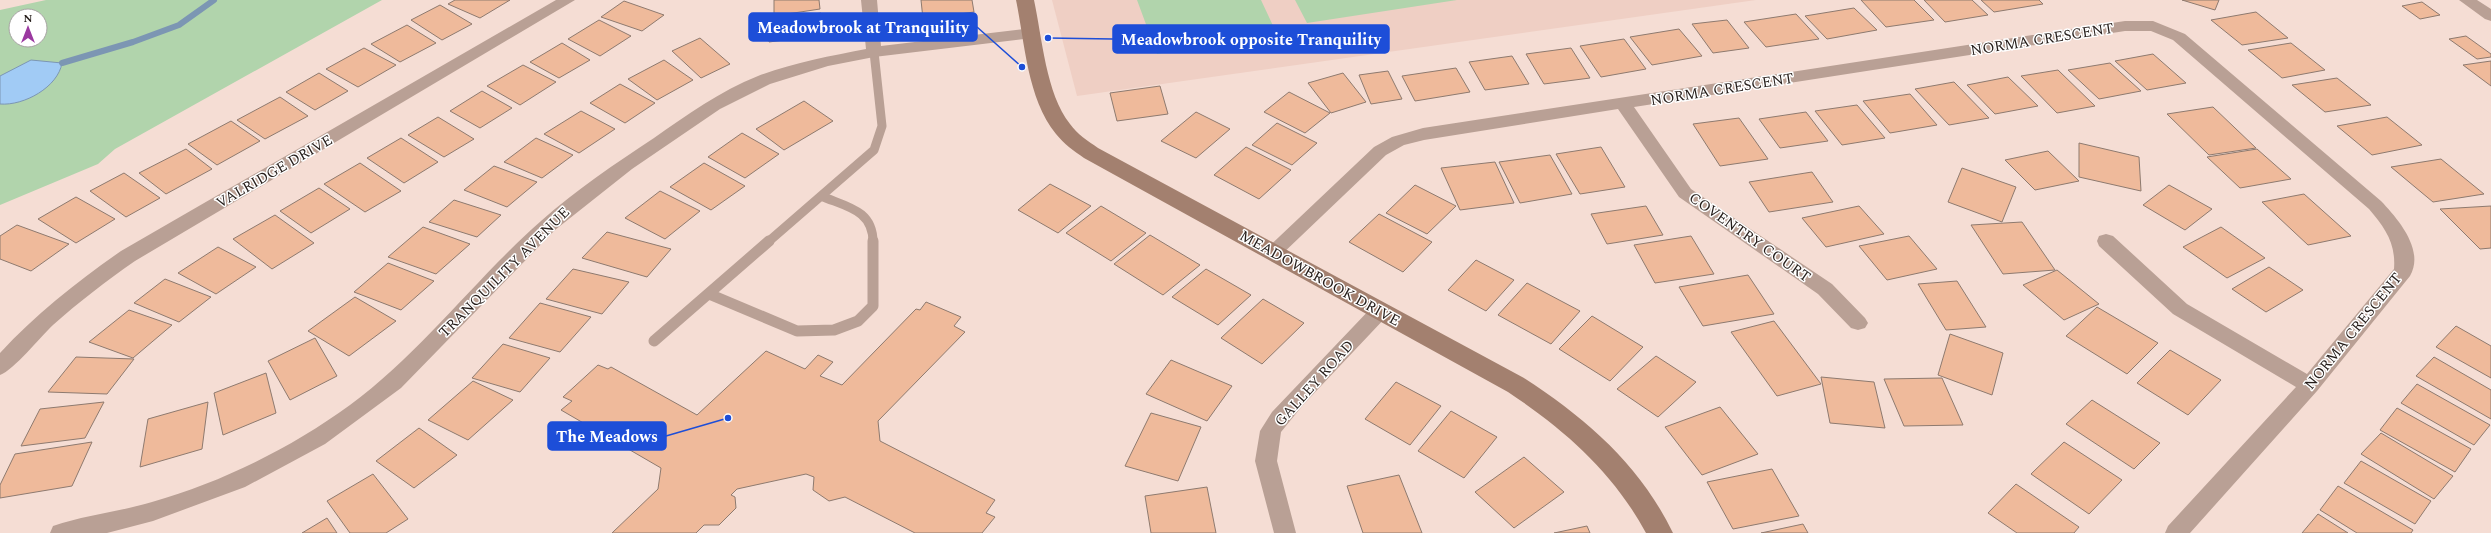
<svg xmlns="http://www.w3.org/2000/svg" width="2491" height="533" viewBox="0 0 2491 533" font-family="Spectral,serif">
  <style>
    .built { fill: #efcfc4 }
    .green { fill: #b1d4ac; fill-rule: evenodd }
    .water { fill: #a1cbf5; stroke: #7c96b3 }
    .lines { fill: none; stroke-linecap: round; stroke-linejoin: round }
    .stream { stroke: #7c96b3; stroke-width: 6 }
    .building { fill: #efba9b; stroke: #8e7a6f }
    .lane-far1 { stroke: #b9a095; stroke-width: 9 }
    .lane { stroke: #b9a095; stroke-width: 11 }
    .street { fill: #b9a095; fill-rule: evenodd }
    .secondary { fill: #a3806f; fill-rule: evenodd }
    .labels { text-anchor: middle; stroke-width: 3; stroke-linejoin: round; paint-order: stroke }
    .street-label { font-size: 15px; fill: #241c19; stroke: #fff }
    .leader { fill: none; stroke: #1d4ed8; stroke-width: 1.5 }
    .callout-dot { fill: #1d4ed8; stroke: #fff; stroke-width: 1.5 }
    .callout { fill: #1d4ed8; stroke: #1d4ed8; stroke-width: 1.5 }
    .callout-label { font-size: 16px; text-anchor: middle; font-weight: bold; fill: #fff }
  </style>
  <rect width="100%" height="100%" fill="#f5ddd4"/>
  <path class="built" d="M1052,0H1756L1077,96Z"/>
  <path class="green" d="M46,0H382L115,149L98,164L0,205V10ZM16,16H40V40H16Z
    M1137,0H1261L1277,34L1157,54Z
    M1295,0H1457L1307,23Z"/>
  <path class="water" d="M31,60L62,63C58,87 24,106 0,104V76Z"/>
  <g class="lines">
    <path class="stream" d="M62,63L133,42L179,25L214,0"/>
  </g>
  <path class="building" d="M455,0H510L480,18L448,4Z
    M774,0H819L820,9L774,16Z
    M921,0H972L974,12L923,19Z
    M1861,0H1914L1934,20L1886,27Z
    M1924,0H1972L1988,15L1945,22Z
    M1981,0H2039L2043,4L1994,12Z
    M2182,0H2219L2215,10Z
    M624,1L664,15L642,31L601,17Z
    M2422,2L2440,15L2420,19L2402,6Z
    M440,5L472,24L442,40L411,20Z
    M1854,8L1877,30L1827,39L1805,16Z
    M2256,12L2288,38L2242,45L2211,20Z
    M821,13V35L769,42V20Z
    M1796,14L1819,39L1766,47L1744,22Z
    M599,20L631,36L600,56L568,39Z
    M1727,20L1749,48L1713,53L1692,24Z
    M407,25L436,43L400,62L371,44Z
    M1679,29L1702,56L1652,65L1630,37Z
    M2466,36L2491,54V57L2477,59L2449,39Z
    M700,38L730,64L701,78L672,51Z
    M1624,39L1646,69L1601,77L1580,46Z
    M562,43L590,60L559,78L530,62Z
    M2291,43L2325,70L2282,78L2248,50Z
    M364,48L396,65L358,87L326,69Z
    M1571,48L1590,78L1544,84L1526,54Z
    M2153,54L2186,83L2147,90L2115,61Z
    M1512,56L1529,84L1485,90L1469,62Z
    M664,60L693,80L657,100L628,79Z
    M2491,61V86L2463,65Z
    M2110,63L2141,91L2099,99L2068,70Z
    M523,65L556,82L520,105L487,86Z
    M1456,68L1470,92L1415,101L1402,76Z
    M2058,70L2095,106L2057,113L2021,76Z
    M1388,71L1402,99L1371,104L1359,75Z
    M319,73L348,91L315,110L286,92Z
    M1343,73L1366,102L1331,113L1308,83Z
    M2008,77L2038,106L1995,114L1967,85Z
    M2337,78L2371,105L2325,112L2292,85Z
    M1954,82L1989,118L1949,125L1915,89Z
    M620,84L655,103L625,123L590,103Z
    M1160,86L1168,114L1117,121L1110,93Z
    M482,91L512,108L480,128L450,111Z
    M1289,92L1330,113L1305,133L1264,112Z
    M1910,94L1937,125L1890,133L1863,101Z
    M280,97L308,116L265,139L237,120Z
    M804,101L833,121L784,150L756,129Z
    M1857,105L1885,138L1842,145L1815,111Z
    M2213,107L2256,148L2209,155L2167,114Z
    M581,111L615,129L579,153L544,134Z
    M1196,112L1230,129L1196,158L1161,141Z
    M1806,112L1828,141L1780,148L1759,119Z
    M438,117L474,139L444,157L408,135Z
    M2387,117L2422,145L2372,155L2337,126Z
    M1739,118L1768,159L1720,166L1693,124Z
    M231,121L260,141L217,165L188,144Z
    M1277,123L1317,143L1292,165L1252,145Z
    M742,133L779,154L745,178L708,157Z
    M401,138L438,162L404,183L367,158Z
    M536,138L573,155L542,178L504,162Z
    M2079,143L2139,157L2141,191L2079,177Z
    M1246,147L1291,170L1259,199L1214,175Z
    M1601,147L1625,187L1580,194L1556,154Z
    M186,149L212,169L166,194L139,173Z
    M2257,149L2291,179L2240,188L2207,157Z
    M2048,151L2079,181L2035,190L2005,160Z
    M1550,155L1572,194L1520,203L1499,162Z
    M2441,159L2484,194L2433,202L2391,167Z
    M1495,162L1514,203L1460,210L1441,168Z
    M360,163L401,191L365,212L324,184Z
    M704,163L745,186L711,210L670,187Z
    M494,166L537,182L507,207L464,190Z
    M1962,168L2016,187L2002,222L1948,202Z
    M1812,172L1833,202L1769,212L1749,182Z
    M124,173L160,198L126,217L90,191Z
    M1050,184L1091,206L1058,233L1018,210Z
    M1415,185L1456,206L1427,234L1386,213Z
    M2169,185L2212,209L2185,230L2143,205Z
    M319,188L350,209L311,233L280,211Z
    M660,191L700,211L665,239L625,218Z
    M2304,194L2351,236L2308,245L2262,202Z
    M76,197L115,219L76,243L38,219Z
    M454,200L501,215L477,237L429,222Z
    M1101,206L1146,233L1111,261L1066,233Z
    M1646,206L1663,235L1607,244L1591,214Z
    M1859,206L1884,234L1826,247L1802,218Z
    M2491,206V248L2480,249L2440,209Z
    M1379,214L1432,242L1403,272L1349,242Z
    M275,215L314,243L272,269L233,239Z
    M2022,222L2055,270L2003,274L1971,225Z
    M17,225L69,244L31,271L0,259V236Z
    M423,227L470,244L436,274L388,257Z
    M2221,227L2265,258L2227,278L2183,247Z
    M607,232L671,249L647,277L582,258Z
    M1150,235L1200,265L1163,295L1114,264Z
    M1691,236L1714,274L1655,283L1634,245Z
    M1909,236L1937,269L1887,280L1859,246Z
    M218,247L256,267L216,294L178,273Z
    M1476,260L1514,280L1486,311L1448,290Z
    M388,263L434,281L401,310L354,292Z
    M2269,267L2303,290L2266,312L2232,289Z
    M573,269L629,282L602,314L546,299Z
    M1206,269L1251,295L1218,325L1172,297Z
    M2057,270L2099,304L2064,320L2023,285Z
    M1748,275L1774,314L1703,326L1679,287Z
    M165,279L211,297L179,322L134,303Z
    M1957,281L1986,327L1946,330L1918,284Z
    M1527,283L1580,311L1551,344L1498,315Z
    M355,297L396,321L349,356L308,331Z
    M1263,299L1304,323L1262,364L1221,338Z
    M926,302L961,317L954,326L965,332L878,421L880,441L995,500L986,513L995,517L982,533H915L845,497L829,501L813,490L814,477L806,474L737,489L731,495L735,497L736,508L719,525H704L696,533H612L658,489L661,468L561,410L572,401L563,397L598,365L608,369L611,367L697,415L766,351L805,369L818,355L833,362L820,376L842,385L916,309L920,310Z
    M540,303L591,317L560,352L509,338Z
    M2097,307L2158,343L2127,374L2066,336Z
    M129,310L172,325L133,358L89,342Z
    M1592,316L1643,347L1610,381L1559,349Z
    M1774,321L1821,384L1777,396L1731,332Z
    M2456,326L2491,346V378L2436,347Z
    M1950,334L2003,353L1992,395L1938,375Z
    M315,338L337,376L290,400L268,361Z
    M503,344L550,358L520,392L472,378Z
    M2170,350L2221,380L2188,415L2137,383Z
    M1656,356L1696,382L1658,417L1617,389Z
    M76,357L134,359L107,394L48,392Z
    M2434,357L2491,390V419L2416,376Z
    M1171,360L1232,386L1207,421L1146,394Z
    M266,373L276,413L223,435L214,393Z
    M1821,377L1874,382L1885,428L1830,423Z
    M1942,378L1963,425L1904,426L1884,379Z
    M473,381L513,400L468,440L428,420Z
    M1396,382L1441,406L1410,445L1365,419Z
    M2417,384L2490,425L2474,445L2401,403Z
    M2092,400L2160,443L2134,469L2066,424Z
    M104,402L85,438L21,446L40,409Z
    M208,402L202,449L140,467L148,419Z
    M1720,407L1758,454L1702,475L1665,427Z
    M2397,408L2471,449L2455,472L2380,430Z
    M1451,411L1497,437L1464,478L1418,451Z
    M1151,413L1201,427L1178,481L1125,466Z
    M419,428L457,455L414,488L376,461Z
    M2381,433L2453,476L2434,499L2361,454Z
    M92,442L72,486L0,498V485L15,454Z
    M2064,442L2122,480L2089,514L2031,474Z
    M1524,457L1564,492L1514,528L1475,492Z
    M2361,461L2431,501L2415,524L2344,483Z
    M1772,469L1799,516L1733,529L1707,482Z
    M373,474L408,519L386,533H350L327,501Z
    M1399,475L1422,533H1363L1347,486Z
    M2016,484L2079,527L2074,533H2017L1988,513Z
    M2338,486L2413,530L2411,533H2357L2320,510Z
    M1207,487L1216,533H1151L1145,496Z
    M2318,514L2348,533H2302Z
    M327,518L337,533H302Z
    M1803,524L1808,533H1761Z
    M1587,526L1590,533H1554Z"/>
  <g class="lines">
    <path class="lane-far1" d="M821,196C847,207 873,210 873,242
      M768,242L874,150L882,126L874,52"/>
    <path class="lane" d="M709,294L797,331L834,330L858,321L873,306V241
      M654,341L769,241"/>
    <path class="street" d="M556,0H575L135,261C106,281 79,302 53,325C40,337 14,370 0,375V353C36,314 78,281 121,251Z
      M861,0H877L881,46L1032,28L1040,33L1032,38L874,57L828,66L770,84L720,109L632,169L555,230L401,388L325,444L245,487L153,521L107,533H50L53,526C85,515 119,512 152,502C222,482 291,448 350,405C422,352 475,279 541,221C576,190 616,163 654,138C687,115 720,91 758,76C792,63 830,56 866,49Z
      M2459,0H2477L2491,9V21L2485,19Z
      M2125,21H2153L2185,34L2381,201C2398,219 2425,250 2410,276L2317,391L2190,533H2165L2168,526L2296,387L2173,314L2099,246L2097,241L2099,236L2106,234L2113,236L2187,304L2307,374L2394,269C2396,243 2385,228 2369,209L2173,40L2151,31H2125L1634,107L1691,189L1832,284L1865,318L1868,323L1865,328L1858,330L1851,328L1818,294L1679,197L1618,109L1424,140L1404,145L1386,155L1279,257L1272,259L1265,257L1263,252L1374,147L1392,137L1423,128Z
      M1380,304L1387,306L1390,311L1387,316L1303,405L1281,432L1277,461L1296,533H1274L1255,461L1260,431L1272,412L1373,306Z"/>
    <path class="secondary" d="M1016,0H1034C1042,37 1046,94 1070,124C1077,134 1088,141 1098,148L1524,378C1587,419 1640,465 1673,533H1646C1613,472 1565,430 1508,392L1084,158C1074,151 1064,144 1056,134C1027,98 1025,43 1016,0Z"/>
  </g>
  <g class="labels">
    <g class="street-label">
      <text transform="translate(2042 39) rotate(-9)" y="5">NORMA CRESCENT</text>
      <text transform="translate(1722 89) rotate(-9)" y="5">NORMA CRESCENT</text>
      <text transform="translate(274 171) rotate(-30)" y="5">VALRIDGE DRIVE</text>
      <text transform="translate(1750 237) rotate(35)" y="5">COVENTRY COURT</text>
      <text transform="translate(504 272) rotate(-45)" y="5">TRANQUILITY AVENUE</text>
      <text transform="translate(1320 278) rotate(29)" y="5">MEADOWBROOK DRIVE</text>
      <text transform="translate(2353 331) rotate(-51)" y="5">NORMA CRESCENT</text>
      <text transform="translate(1314 383) rotate(-48)" y="5">GALLEY ROAD</text>
    </g>
  </g>
  <path class="leader" d="M1022 67L977 27M1048 38L1113 39M728 418L666 436"/>
  <g class="callout-dot">
    <circle cx="1022" cy="67" r="4"/>
    <circle cx="1048" cy="38" r="4"/>
    <circle cx="728" cy="418" r="4"/>
  </g>
  <g class="callout">
    <rect x="749" y="13" width="228" height="28" rx="4"/>
    <rect x="1113" y="25" width="276" height="28" rx="4"/>
    <rect x="548" y="422" width="118" height="28" rx="4"/>
  </g>
  <g class="callout-label">
    <text x="863" y="33">Meadowbrook at Tranquility</text>
    <text x="1251" y="45">Meadowbrook opposite Tranquility</text>
    <text x="607" y="442">The Meadows</text>
  </g>
  <g transform="translate(28 28)"><circle r="19" fill="#ffffff" stroke="#a7a4a3"/>
  <path d="M0-3L7 15L0 10L-7 15Z" fill="#9b39a0"/>
  <text y="-6" font-size="11" font-weight="bold" text-anchor="middle" fill="#241c19">N</text>
  </g>
</svg>
